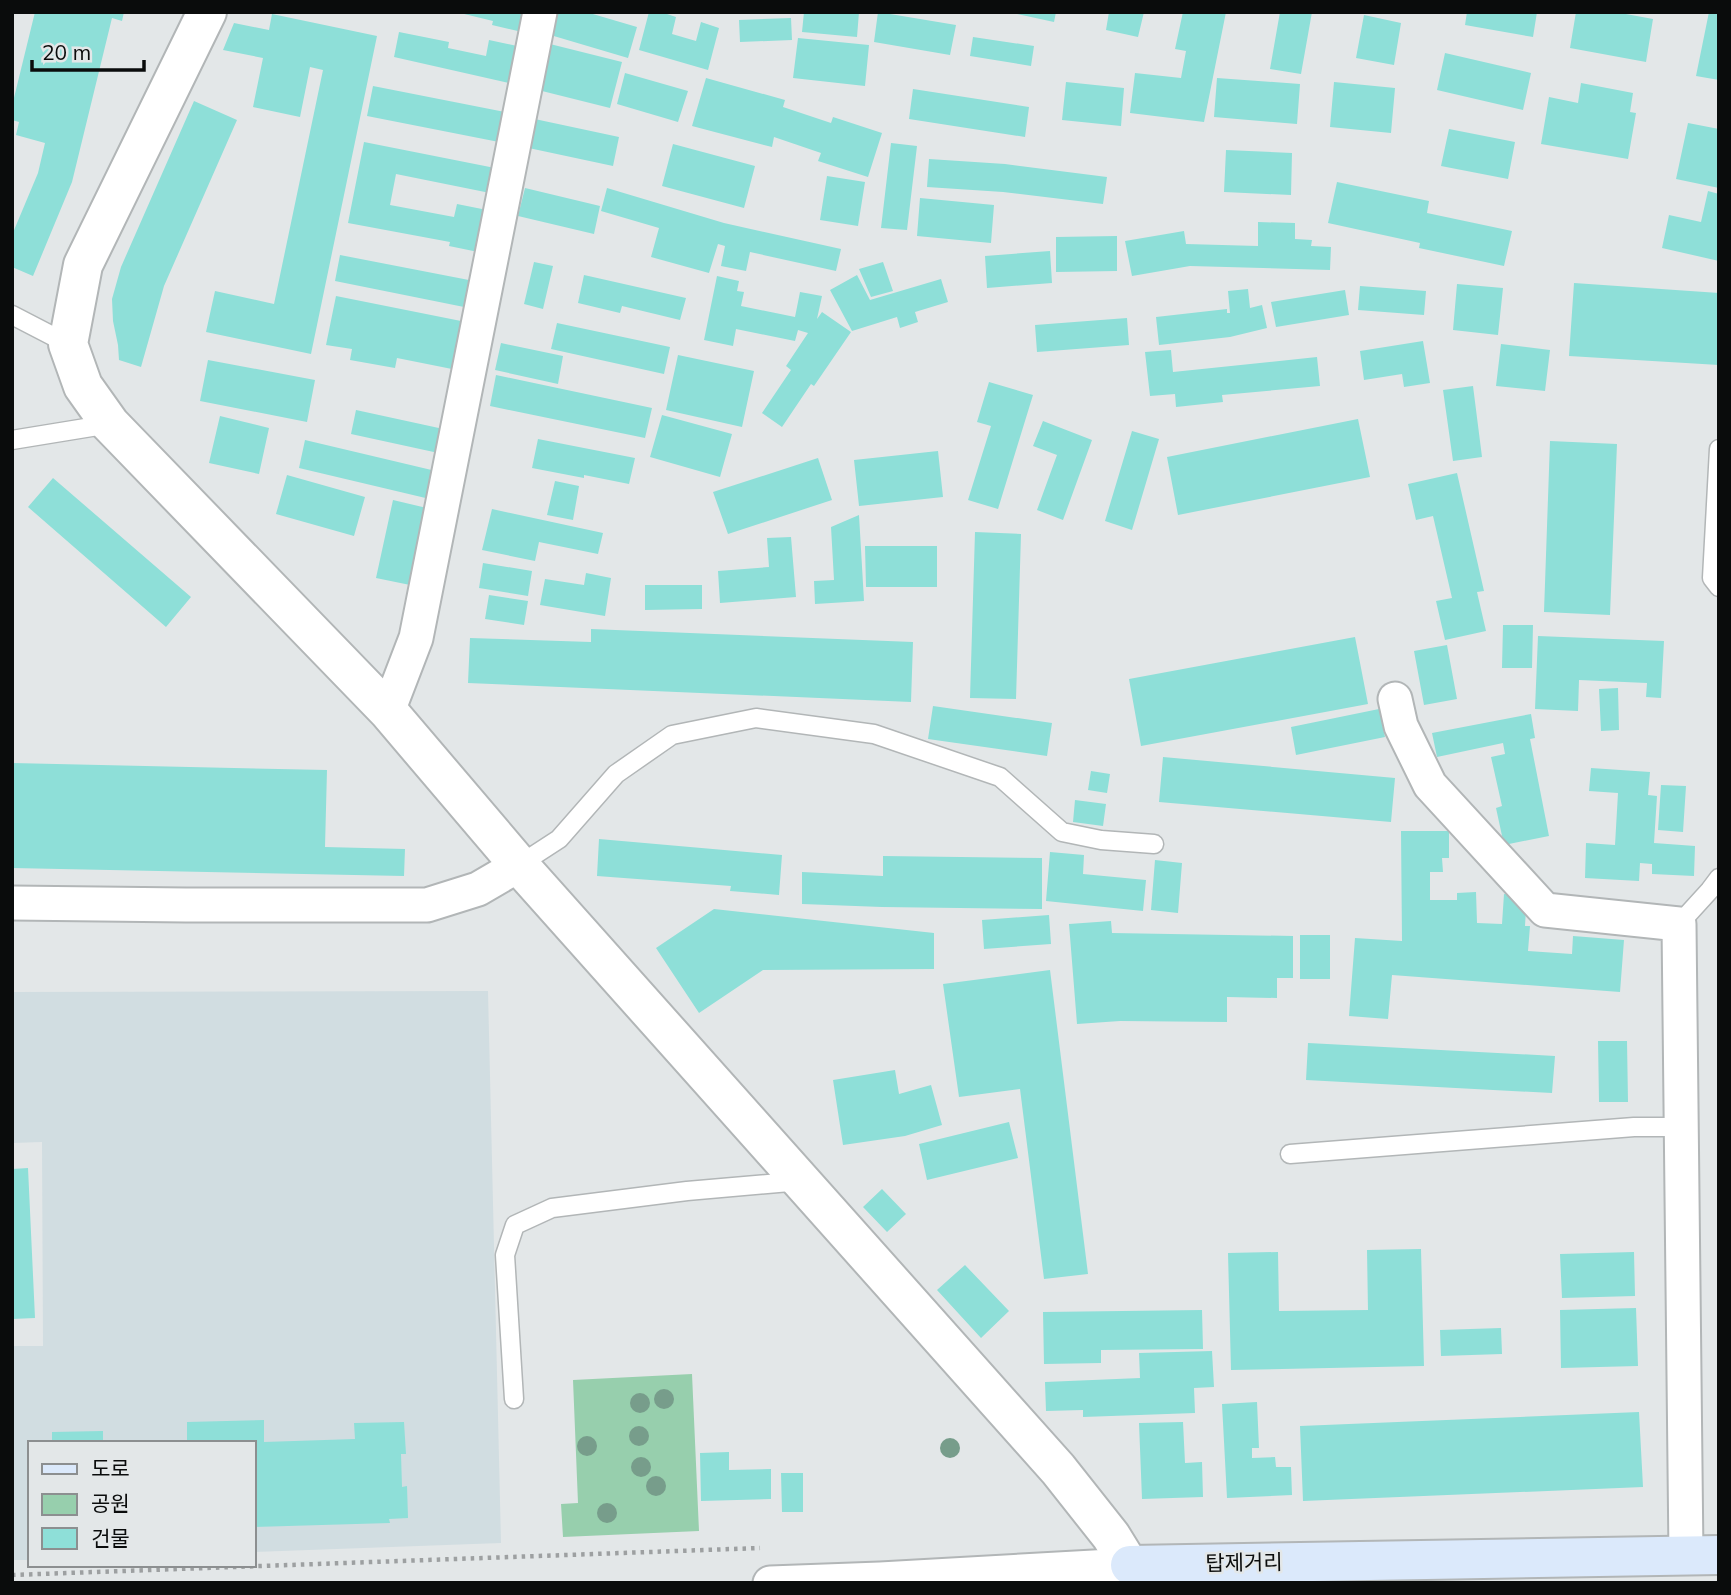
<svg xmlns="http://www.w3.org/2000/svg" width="1731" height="1595" viewBox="0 0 1731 1595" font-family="Mulish,'Noto Sans KR',sans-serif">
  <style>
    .built { fill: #d1dde1 }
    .green { fill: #97cfad }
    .building { fill: #8edfd8 }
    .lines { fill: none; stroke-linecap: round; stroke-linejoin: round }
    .service-casing { stroke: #b2b6b7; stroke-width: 21 }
    .minor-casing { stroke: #b2b6b7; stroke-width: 37 }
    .tertiary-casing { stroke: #b2b6b7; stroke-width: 42 }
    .secondary-casing { stroke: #b2b6b7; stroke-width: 42 }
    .path { stroke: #9da0a1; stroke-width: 4.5; stroke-dasharray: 3.5 5; stroke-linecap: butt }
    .service { stroke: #fff; stroke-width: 18 }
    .minor { stroke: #fff; stroke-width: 33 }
    .tertiary { stroke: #fff; stroke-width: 38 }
    .secondary { stroke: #dbe9fb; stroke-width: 38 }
    .tree { fill: #779d8b }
    .labels { text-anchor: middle; stroke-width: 5; stroke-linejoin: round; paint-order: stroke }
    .street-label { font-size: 21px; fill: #0a0c0c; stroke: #e3e7e8 }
  </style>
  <rect width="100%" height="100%" fill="#e3e7e8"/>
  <path class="built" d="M488,991L501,1543L254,1552V1443H30V1560H12V1346H43L42,1142L12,1143V992Z"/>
  <path class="green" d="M692,1374L699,1531L563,1537L561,1504L578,1503L573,1380Z"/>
  <path class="building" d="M35,12H124L122,21L112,18L72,182L33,276L12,267V235L38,173L45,143L16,135L19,122L12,120V106Z
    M456,12H535L531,34L492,25L493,21Z
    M553,12H586L637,27L628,58L547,34Z
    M649,12H661L676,17L672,34L696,41L701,22L719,28L708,70L639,50Z
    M804,12H859L857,37L802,32Z
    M878,12L956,25L950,55L874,42Z
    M1012,12H1056L1054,22L1012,13Z
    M1109,12H1144L1138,37L1106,30Z
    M1183,12H1226L1204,122L1130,113L1135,73L1181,78L1186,51L1175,49Z
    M1280,12H1312L1301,74L1270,69Z
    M1467,12H1537L1533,37L1465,25Z
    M1576,12H1615L1653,19L1646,62L1570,48Z
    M1709,12H1719V80L1696,76Z
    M272,14L377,36L311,354L206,332L215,291L274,304L323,70L310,67L300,117L253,107L263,58L223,50L234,23L269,30Z
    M1364,15L1401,23L1394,65L1356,58Z
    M791,18L792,40L740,42L739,20Z
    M399,32L449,42L448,48L486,56L489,40L526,48L518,85L394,57Z
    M973,37L1034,46L1031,66L970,56Z
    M798,38L869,45L865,86L793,78Z
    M542,42L622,62L610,108L530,88Z
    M1445,53L1531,73L1523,110L1437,90Z
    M625,73L688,91L678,122L617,104Z
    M706,78L785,100L783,107L831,123L833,117L882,133L868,177L818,161L821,153L774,137L772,147L692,126Z
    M1217,78L1300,84L1297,124L1214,117Z
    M1066,82L1124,88L1121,126L1062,120Z
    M1334,82L1395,88L1391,133L1330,127Z
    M1581,83L1633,93L1630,112L1636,113L1628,159L1541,144L1549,97L1578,103Z
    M373,86L510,113L504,143L367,116Z
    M913,89L1029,107L1025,137L909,119Z
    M194,101L237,120L164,286L141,367L119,360L118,345L113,321L112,299L121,267Z
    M530,118L619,137L613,166L524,147Z
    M1688,123L1719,129V188L1676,179Z
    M1449,129L1515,142L1508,179L1441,166Z
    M364,142L500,169L495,194L396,174L390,205L454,217L457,204L492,211L483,253L449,246L450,242L348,223Z
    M891,143L917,146L907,230L881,228Z
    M673,144L755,166L744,208L662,186Z
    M1226,150L1292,153L1291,195L1224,192Z
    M929,159L1005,164L1107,177L1103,204L1003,192L927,187Z
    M827,176L865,182L858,226L820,220Z
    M1337,182L1429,201L1427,213L1512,231L1504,266L1419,248L1420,243L1328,223Z
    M525,188L600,206L594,234L518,216Z
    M607,188L724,223L841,249L836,271L750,252L746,271L721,266L725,246L718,244L709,273L651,257L659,228L601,211Z
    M1708,191L1719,194V261L1662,248L1669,215L1701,222Z
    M920,198L994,205L991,243L917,236Z
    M1258,222L1295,223V239L1312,240L1311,246L1331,247L1330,270L1190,266L1132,276L1125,241L1184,231L1186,244L1258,246Z
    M1117,236V271L1056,272V237Z
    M1050,251L1052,283L987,288L985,256Z
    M340,255L474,281L469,308L335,281Z
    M534,262L553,266L543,309L524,304Z
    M883,262L893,291L871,297L859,269Z
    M584,275L686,298L680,320L622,306L620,313L578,303Z
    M857,275L870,300L941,279L948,302L915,312L918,322L900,328L897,317L852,331L830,290Z
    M717,276L739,281L737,291L744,292L741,306L795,317L800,292L822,296L817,319L822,312L851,332L814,386L811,384L782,427L762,413L791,370L786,366L808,333L798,330L795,341L736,329L733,346L704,340Z
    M1574,283L1719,293V365L1569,356Z
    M1457,284L1503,288L1498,335L1453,330Z
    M1360,286L1426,291L1424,315L1358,310Z
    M1248,289L1250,308L1262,305L1267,328L1230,337L1159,345L1156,317L1227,309V313H1230L1228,291Z
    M1345,290L1349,315L1276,327L1271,302Z
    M336,296L466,322L457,370L397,358L395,368L350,360L352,349L326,345Z
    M1127,318L1129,345L1037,352L1035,325Z
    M557,323L670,347L664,374L551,349Z
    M1423,341L1430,383L1404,387L1402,374L1364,380L1360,351Z
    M501,343L563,356L558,384L495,370Z
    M1501,344L1550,350L1545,391L1496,386Z
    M1171,350L1173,372L1317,357L1320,386L1222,395L1223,402L1176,407L1175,394L1150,396L1145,352Z
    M678,355L754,371L742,427L666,410Z
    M208,360L315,380L307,422L200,401Z
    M496,375L652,408L645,438L490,406Z
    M989,382L1033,395L998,509L968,500L991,426L977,422Z
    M1473,386L1482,457L1453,461L1443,390Z
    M356,410L448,430L443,454L351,434Z
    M662,415L732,434L720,477L650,457Z
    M220,416L269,428L259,474L209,463Z
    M1358,419L1370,477L1178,515L1167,457Z
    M1043,421L1092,440L1063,520L1037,510L1057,455L1033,446Z
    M1132,431L1159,439L1132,530L1105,521Z
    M538,439L635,458L629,484L584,475V478L532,468Z
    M305,440L440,472L434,500L299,468Z
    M1550,441L1617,444L1610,615L1544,612Z
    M938,451L943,497L859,506L854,460Z
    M818,458L832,500L728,534L713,492Z
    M1457,473L1484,591L1477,592L1486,631L1445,640L1436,601L1452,598L1433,516L1416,520L1408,484Z
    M287,475L365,497L354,536L276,514Z
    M53,478L191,597L166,627L28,507Z
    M555,481L579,486L573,520L547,515Z
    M393,500L431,509L415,586L376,578Z
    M492,509L603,533L598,554L539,542L535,561L482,550Z
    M859,515L864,601L815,604L814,581L834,580L831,527Z
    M975,532L1021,534L1016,699L970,698Z
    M791,537L796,597L720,603L718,571L769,567L767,538Z
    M865,546H937V587H866Z
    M483,563L532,571L528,596L479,588Z
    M586,573L611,578L605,616L540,605L545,579L584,585Z
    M645,585H702V609L645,610Z
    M489,595L528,601L524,625L485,619Z
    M1503,625H1533L1532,668H1502Z
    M591,629L913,642L911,702L468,683L470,638L591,642Z
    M1538,636L1664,641L1661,698L1646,697L1647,683L1579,680L1578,711L1535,709Z
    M1355,637L1368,704L1141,746L1129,679Z
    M1447,645L1457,699L1424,705L1414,651Z
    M1618,688L1619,730L1601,731L1599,689Z
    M933,706L1052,723L1047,756L928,739Z
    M1379,709L1385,737L1296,755L1291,727Z
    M1531,714L1535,738L1530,739L1549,836L1504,845L1496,808L1502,806L1491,757L1505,754L1503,743L1437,757L1432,733Z
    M1163,757L1395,778L1391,822L1159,802Z
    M12,763L327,770L325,847L405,849L404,876L12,868Z
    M1591,768L1650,772L1648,795L1657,796L1654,843L1695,846L1694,876L1652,874V864L1640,863L1639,881L1585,878L1586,843L1615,845L1618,793L1589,791Z
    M1091,771L1110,774L1107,793L1088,790Z
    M1661,785L1686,786L1683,832L1658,830Z
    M1075,800L1106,804L1103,826L1073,822Z
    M1401,831H1449V858H1442L1443,872H1430V900H1457V893L1476,892L1477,923L1502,924L1504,894L1517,895L1526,909L1525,926H1530L1528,951L1572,954L1573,936L1624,940L1620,992L1392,975L1388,1019L1349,1016L1355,938L1402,941Z
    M599,839L782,855L779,895L730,891L731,886L597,876Z
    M1050,852L1084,855L1083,874L1146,880L1143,911L1046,901Z
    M883,856L1042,858V909L882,907L802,904V872L883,876Z
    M1155,860L1182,863L1178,913L1151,910Z
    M714,909L934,933V969L763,970L699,1013L656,948Z
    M1049,915L1051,944L984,949L982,920Z
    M1111,921L1112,933L1293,936V978H1277V998L1227,997V1022L1120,1021L1077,1024L1069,924Z
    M1300,935H1330V979H1300Z
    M1050,970L1088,1274L1044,1279L1020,1089L959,1097L943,984Z
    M1598,1041H1627L1628,1102H1599Z
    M1308,1043L1555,1056L1552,1093L1306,1080Z
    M895,1070L899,1094L931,1085L942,1125L905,1136L843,1145L833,1080Z
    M1009,1122L1018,1158L927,1180L919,1144Z
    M28,1168L35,1318L12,1319V1169Z
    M882,1189L906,1214L887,1232L863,1207Z
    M1421,1249L1424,1366L1231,1370L1228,1253L1278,1252L1279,1311L1368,1310L1367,1250Z
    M1634,1252L1635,1296L1562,1298L1560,1254Z
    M965,1265L1009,1311L981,1338L937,1290Z
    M1636,1308L1638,1366L1561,1368L1560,1310Z
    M1202,1310L1203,1349L1101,1350V1363L1044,1364L1043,1312Z
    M1501,1328L1502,1354L1441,1356L1440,1330Z
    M1212,1351L1214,1387L1194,1388L1195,1413L1083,1417V1410L1046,1411L1045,1382L1140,1378L1139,1353Z
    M1257,1402L1259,1448H1252V1458L1275,1457L1276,1467H1291L1292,1495L1227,1498L1222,1404Z
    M1639,1412L1643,1487L1303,1501L1300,1426Z
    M264,1420V1442L355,1439L354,1423L404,1422L406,1454H401L402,1487L407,1486L408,1518L389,1519L390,1523L254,1527V1443H187V1422Z
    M1183,1422L1185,1463L1202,1462L1203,1497L1142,1499L1139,1423Z
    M103,1431V1443H52V1432Z
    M729,1452V1470L771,1469V1499L701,1501L700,1453Z
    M781,1473H803V1512H782Z"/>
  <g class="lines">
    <defs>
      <path id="service" d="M12,315L68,344
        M12,440L110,424
        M1719,449L1712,578L1719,587
        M519,865L559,839L616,774L672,735L756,718L874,734L1000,777L1062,832L1101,840L1154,844
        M1679,924L1710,890L1719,878
        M1290,1154L1634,1127H1682
        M514,1399L505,1255L515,1225L552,1208L687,1191L801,1181"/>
      <path id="minor" d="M1395,699L1401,726L1430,785L1545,910L1679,924L1686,1556
        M388,711L416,638L540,12
        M12,903L186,905H427L478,889L519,865
        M770,1583L880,1579L1130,1565"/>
      <path id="tertiary" d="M207,12L83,265L68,344L83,386L110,424L388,711L519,865L1058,1469L1111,1536L1140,1583"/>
      <path id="secondary" d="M1130,1565L1719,1555"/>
    </defs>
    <use href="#service" class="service-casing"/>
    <use href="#minor" class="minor-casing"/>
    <use href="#tertiary" class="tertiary-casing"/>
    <use href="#secondary" class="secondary-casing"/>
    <path class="path" d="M12,1575L760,1548"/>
    <use href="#service" class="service"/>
    <use href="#minor" class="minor"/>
    <use href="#tertiary" class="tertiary"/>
    <use href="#secondary" class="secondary"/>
  </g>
  <g class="tree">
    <circle cx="664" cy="1399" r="10"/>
    <circle cx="640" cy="1403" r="10"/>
    <circle cx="639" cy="1436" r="10"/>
    <circle cx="587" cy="1446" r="10"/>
    <circle cx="950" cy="1448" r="10"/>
    <circle cx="641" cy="1467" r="10"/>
    <circle cx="656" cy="1486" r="10"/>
    <circle cx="607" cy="1513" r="10"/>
  </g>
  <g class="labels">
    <g class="street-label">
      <text transform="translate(1244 1563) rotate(-1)" y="7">탑제거리</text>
    </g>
  </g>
  <rect width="1731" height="1595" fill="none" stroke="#0a0c0c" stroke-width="28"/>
  <rect x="28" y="1441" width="228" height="126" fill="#e3e7e8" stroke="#8c8f90" stroke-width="2"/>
  <rect x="42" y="1464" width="35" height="10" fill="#dbe9fb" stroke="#8c8f90" stroke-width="2"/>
  <text x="91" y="1476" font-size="21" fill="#0a0c0c">도로</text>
  <rect x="42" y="1494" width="35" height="21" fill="#97cfad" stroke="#8c8f90" stroke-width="2"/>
  <text x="91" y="1511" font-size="21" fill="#0a0c0c">공원</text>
  <rect x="42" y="1528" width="35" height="21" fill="#8edfd8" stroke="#8c8f90" stroke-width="2"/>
  <text x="91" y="1546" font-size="21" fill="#0a0c0c">건물</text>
  <path d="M32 60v10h112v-10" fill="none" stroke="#0a0c0c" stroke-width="3.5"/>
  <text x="42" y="60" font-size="21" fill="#0a0c0c" stroke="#e3e7e8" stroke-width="5" paint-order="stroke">20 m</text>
</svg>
